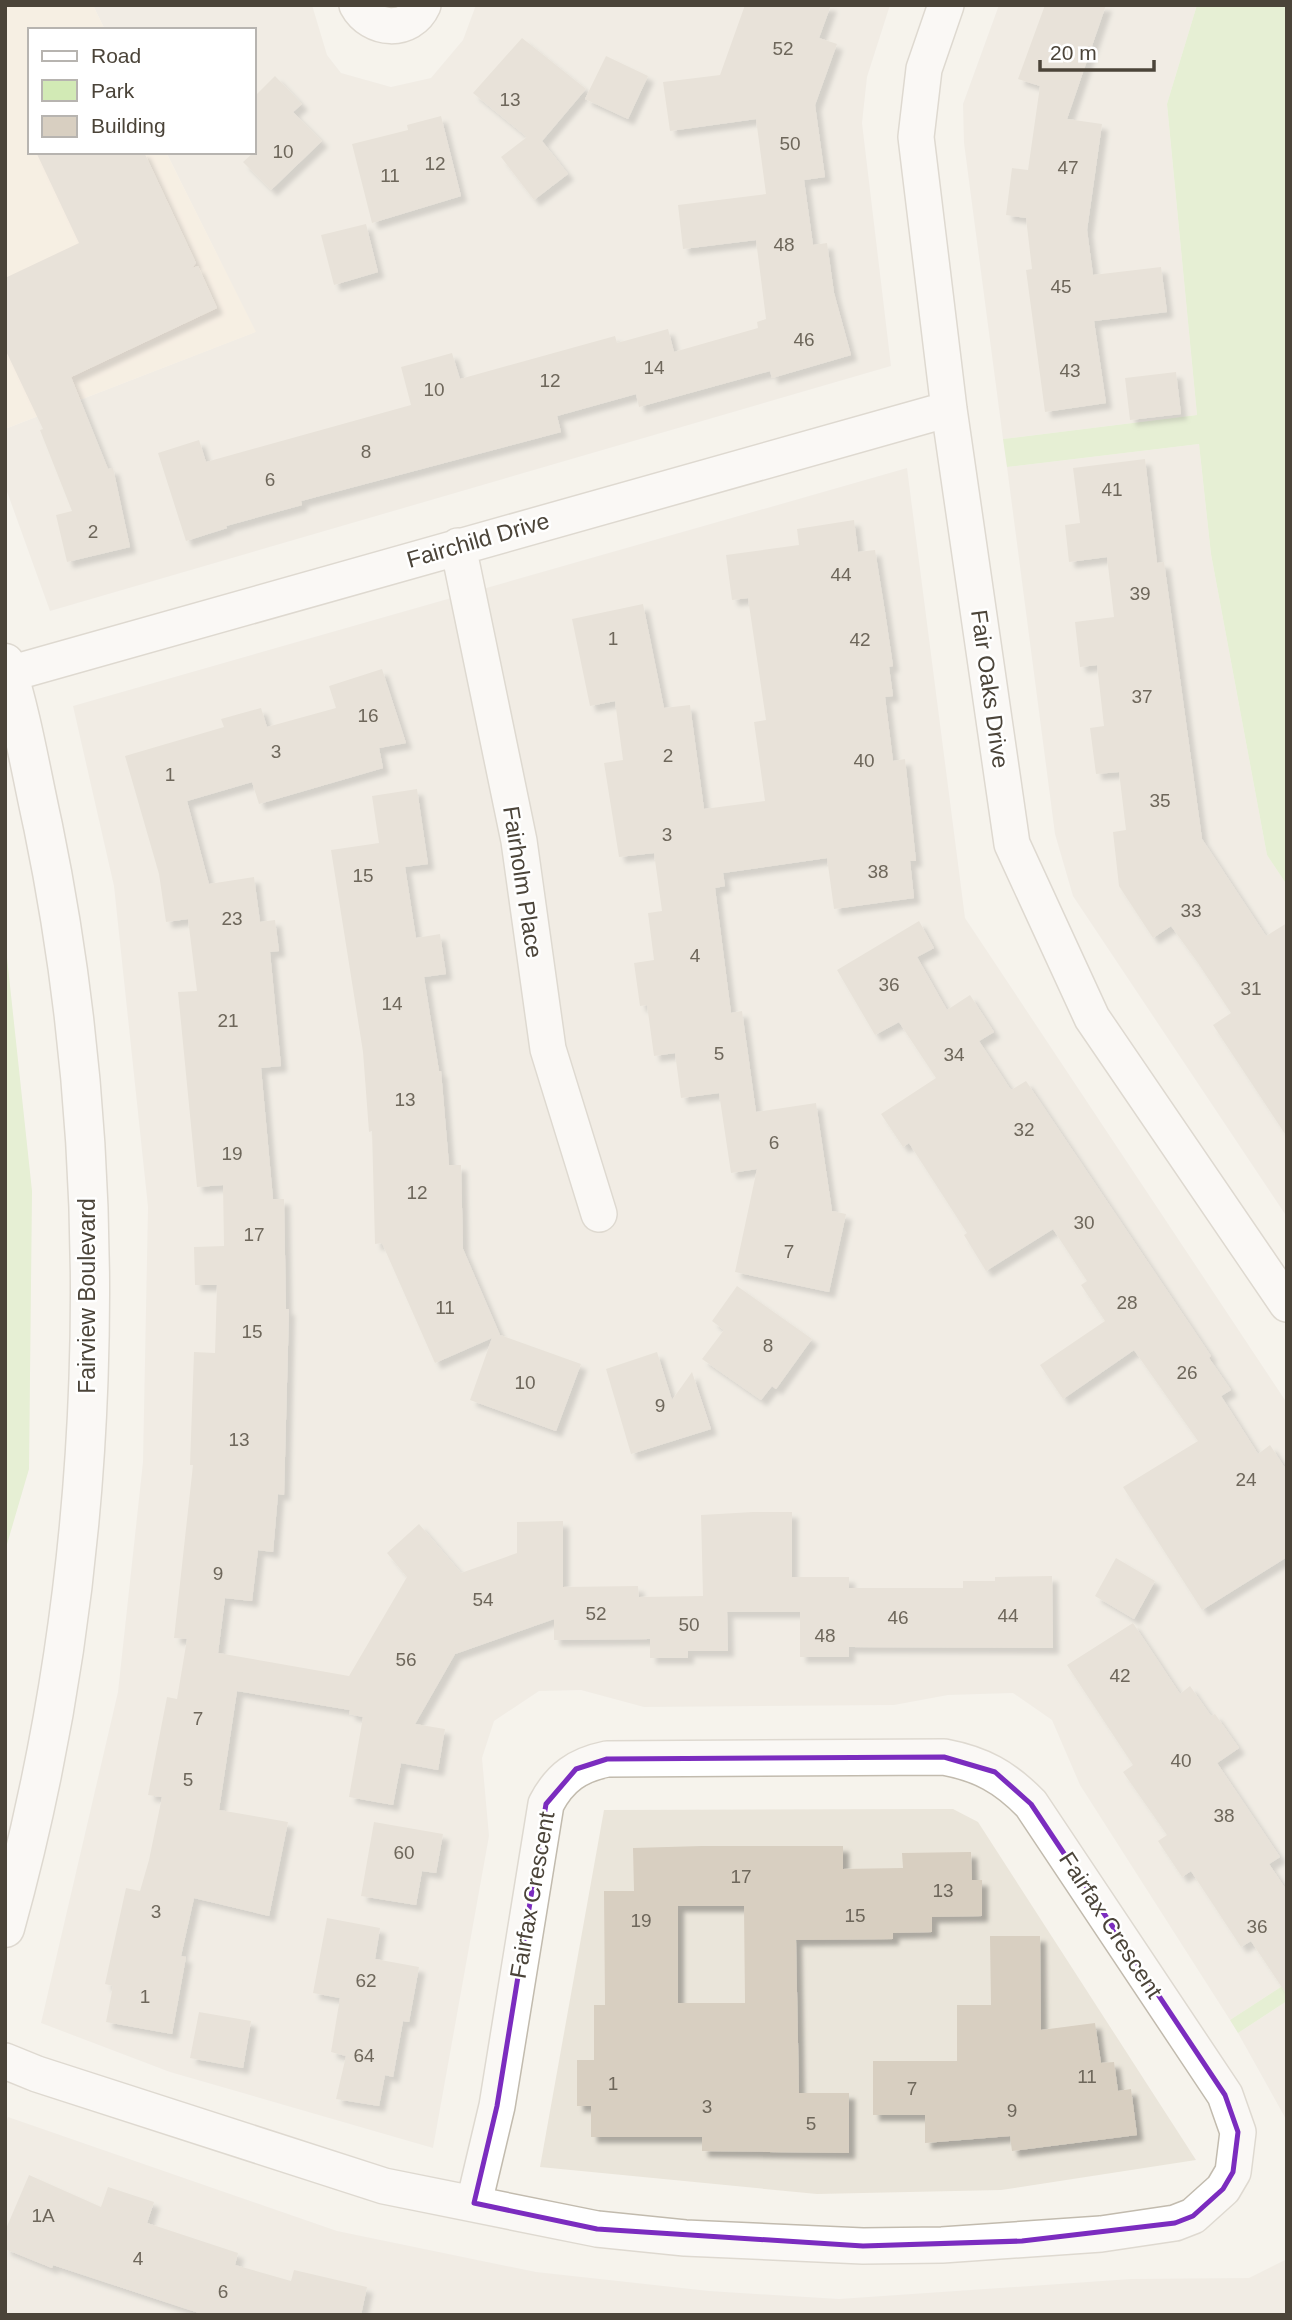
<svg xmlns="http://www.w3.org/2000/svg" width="1292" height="2320" viewBox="0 0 1292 2320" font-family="Helvetica,sans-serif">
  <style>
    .residential { fill: #eae5da }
    .commercial { fill: #f7ead8 }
    .green { fill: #d2eab5 }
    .building { fill: #d8cfc1; fill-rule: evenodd; filter: url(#shadow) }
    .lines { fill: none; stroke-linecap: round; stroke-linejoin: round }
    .minor-casing { stroke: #c2bbae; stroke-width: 38 }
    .tertiary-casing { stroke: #c2bbae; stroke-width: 41 }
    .minor { stroke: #fff; stroke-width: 35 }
    .tertiary { stroke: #fff; stroke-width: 38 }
    .marked { fill: none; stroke: #7b2cbf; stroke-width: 5; stroke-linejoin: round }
    .labels { text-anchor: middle; stroke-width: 5; stroke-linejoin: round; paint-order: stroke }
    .number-label { font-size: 19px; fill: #6e675b }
    .street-label { font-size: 23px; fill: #4b4439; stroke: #fff }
  </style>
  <defs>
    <filter id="shadow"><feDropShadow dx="6" dy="6" stdDeviation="2" flood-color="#0004"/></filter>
  </defs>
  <rect width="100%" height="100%" fill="#f6f3ec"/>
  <path class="residential" d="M93,5H312L327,55L341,73L391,87L431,78L463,40L476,5H890L867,77L862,123L891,366L50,611L5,486V429L255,332L166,152H254V30H105Z
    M999,5H1197L1167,104L1197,415L1003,439L964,143L963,104Z
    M1199,444L1211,554L1267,855L1287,885V1217L1073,896L1055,834L1007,467Z
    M907,468L965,918L1287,1403V1983L1230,2020L1080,1785L1052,1720L1013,1693L948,1695L894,1705L644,1707L581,1690L539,1691L494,1721L482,1758L489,1836L433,2148L170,2072L41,2023L118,1692L143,1462L148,1207L114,886L73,706Z
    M953,1809L978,1822L1196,2160L1001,2190L817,2194L540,2167L604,1810Z
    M1287,2001V2121L1238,2033Z
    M8,2117L337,2231L536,2272L709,2291L839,2299L1131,2279L1249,2278L1287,2259V2315H5V2124Z"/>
  <path class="commercial" d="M5,5H93L105,30H30V152H166L256,332L5,429Z"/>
  <path class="green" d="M1197,5H1287V885L1267,855L1211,554L1199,444L1007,467L1003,439L1197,415L1167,104Z
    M5,939L32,1191L29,1469L5,1551Z
    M1287,1983V2001L1238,2033L1230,2020Z"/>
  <path class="building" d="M745,5H831L819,38L837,44L815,105L825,177L804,180L813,245L827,243L834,293L851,355L772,378L770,371L639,407L636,394L557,416L561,432L301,501L302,505L226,526L227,528L186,541L158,453L199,440L206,462L411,405L401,367L452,353L460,379L615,336L617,343L668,329L674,352L758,328L757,322L766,319L756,240L683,249L678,205L766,194L756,119L670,131L663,82L720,75Z
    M1045,5H1106L1067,119L1102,124L1087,230L1093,275L1161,267L1167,312L1094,321L1106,403L1045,412L1026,270L1032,269L1026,218L1006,215L1012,168L1028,170L1040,86L1018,79Z
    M522,38L586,89L542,141L568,174L534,200L501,157L527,137L473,93Z
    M606,56L648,76L628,119L585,99Z
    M275,76L302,104L293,112L322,141L271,190L243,162L254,152V97Z
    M441,116L461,196L372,223L352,144L408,130L407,125Z
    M36,152H144L196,263L192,268L198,266L217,308L71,377L108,469L113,468L130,547L67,562L56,515L72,511L40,430L43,429L5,349V278L79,243Z
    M366,224L378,272L334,285L321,235Z
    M1176,372L1181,414L1130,420L1125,378Z
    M1145,459L1157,563L1164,562L1202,839L1266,936L1287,923V1137L1213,1025L1231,1013L1198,963L1171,926L1153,938L1119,886L1113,832L1126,830L1119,772L1096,774L1090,728L1104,726L1097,665L1080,667L1075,622L1114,617L1107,557L1069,562L1065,525L1080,523L1073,468Z
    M854,520L858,552L875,550L885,612L893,666L889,667L893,696L885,697L893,761L905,759L916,861H910L914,898L834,909L827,858L723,873L725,886L715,888L731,1013L742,1011L756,1112L816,1103L832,1211L846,1214L829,1292L735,1272L757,1169L731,1173L719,1093L681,1098L675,1053L654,1056L647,1005L640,1006L634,963L654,960L648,913L662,911L654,853L619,857L604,763L623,760L615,701L590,706L572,619L643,604L664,708L690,705L704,809L765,801L754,722L766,720L748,598L732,600L726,555L799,545L797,529Z
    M382,669L406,743L379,748L383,768L259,804L252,782L187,801L209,884L254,877L260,922L275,920L279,951L270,952L281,1066L261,1068L273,1199H284L286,1309H289L284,1495L278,1494L273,1552L258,1550L252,1601L225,1598L218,1653L349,1676L407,1577L387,1553L419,1524L461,1573L517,1553V1522L563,1521V1587L638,1586L639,1597L703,1596L701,1515L753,1512H792V1577H849V1588H963V1581H995V1577L1052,1576L1053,1648L849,1647V1657H800V1612H727L728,1651H688V1658H650V1639L554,1640V1619L455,1654L415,1724L445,1729L438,1770L401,1763L393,1805L349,1797L363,1717L349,1714L350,1710L237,1691L219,1810L288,1822L269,1916L194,1898L181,1956L186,1957L172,2034L106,2022L113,1986L105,1984L126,1888L140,1891L149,1860L162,1797L148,1795L167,1697L177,1699L187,1639L174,1638L193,1465H190L194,1352L215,1353L217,1285H195L194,1247L224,1246L223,1185L197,1187L178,992L197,991L188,919L166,922L159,874L125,756L224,727L221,719L261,708L267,727L336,708L329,686Z
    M417,789L428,864L405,867L416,938L440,934L446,974L424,977L439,1071H441L449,1165H461L463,1249L500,1335L581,1364L556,1431L470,1400L492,1338L435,1363L382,1243L375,1244L372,1131L369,1132L363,1052L331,850L379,843L372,796Z
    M919,921L934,948L917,957L947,1010L970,995L994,1032L979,1041L1011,1090L1026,1081L1211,1356L1209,1358L1231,1390L1221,1396L1258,1454L1270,1445L1287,1471V1557L1202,1610L1123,1487L1198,1441L1134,1350L1063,1399L1040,1365L1105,1321L1081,1285L1087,1281L1053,1229L986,1271L964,1235L967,1233L909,1143L903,1147L881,1114L936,1078L899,1022L875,1035L837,970Z
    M737,1286L812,1339L776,1389L772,1386L761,1400L702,1359L724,1330L712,1321Z
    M657,1352L672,1400L692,1372L711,1429L631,1454L606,1369Z
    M1116,1558L1155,1581L1134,1619L1095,1596Z
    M1133,1623L1180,1694L1190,1686L1211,1716L1215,1714L1239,1748L1217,1763L1280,1857L1269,1864L1287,1891V1995L1251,1941L1241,1947L1191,1871L1182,1877L1158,1841L1167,1835L1123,1772L1133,1765L1067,1665Z
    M374,1822L443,1834L436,1873L422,1871L416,1905L361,1896Z
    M702,1846H843V1869L903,1868L902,1853L971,1852L972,1880H982V1916L932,1917V1932L893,1933V1939L796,1940L799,2093H849V2153L702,2151V2137H591V2106H577V2060H594V2005H605L604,1891H634L633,1848ZM678,1906H744L745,2003H678Z
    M327,1918L380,1928L375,1959L419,1967L409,2022L403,2021L393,2077L385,2075L379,2106L336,2099L346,2056L331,2052L340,1998L313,1993Z
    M990,1936H1040L1041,2030L1095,2023L1101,2063L1114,2062L1118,2091L1131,2089L1137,2135L1012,2151L1010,2136L925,2143V2115H873V2061H957V2005H991Z
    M199,2012L251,2021L243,2068L190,2058Z
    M29,2175L101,2207L108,2187L154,2202L147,2223L238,2253L235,2265L291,2281L294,2270L367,2287L361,2315H205L53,2265L52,2268L5,2249V2231Z"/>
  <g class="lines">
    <defs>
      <path id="minor" d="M357,5C371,31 410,34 423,5
        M946,5L924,69L916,137L949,409L1012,844L1092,1018L1287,1304
        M458,546L519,841L548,1049L599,1214
        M9,674L949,409
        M5,2061L37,2074L384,2186L597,2229L685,2238L863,2246L942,2245L1101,2234L1175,2223L1193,2216L1223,2189L1233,2172L1238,2132L1225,2095L1031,1804C1005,1777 981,1764 944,1757L607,1759C578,1765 560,1777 546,1804L497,2106L474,2203"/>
      <path id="tertiary" d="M5,663C22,716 31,772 43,826C117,1185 103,1575 5,1928"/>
    </defs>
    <use href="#minor" class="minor-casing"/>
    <use href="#tertiary" class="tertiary-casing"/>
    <use href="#minor" class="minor"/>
    <use href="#tertiary" class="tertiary"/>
  </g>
  <path d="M0 0H1292V2320H0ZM944,1757L995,1772L1031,1804L1225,2095L1238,2132L1233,2172L1223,2189L1193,2216L1175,2223L1022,2241L863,2246L597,2229L474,2203L497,2106L546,1804L576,1769L607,1759Z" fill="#f6f3ec" fill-opacity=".55" fill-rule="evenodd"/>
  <path class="marked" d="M944,1757L995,1772L1031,1804L1225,2095L1238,2132L1233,2172L1223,2189L1193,2216L1175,2223L1022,2241L863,2246L597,2229L474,2203L497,2106L546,1804L576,1769L607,1759Z"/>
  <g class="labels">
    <g class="number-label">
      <text x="783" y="55">52</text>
      <text x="510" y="106">13</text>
      <text x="790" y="150">50</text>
      <text x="283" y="158">10</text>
      <text x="435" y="170">12</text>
      <text x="1068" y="174">47</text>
      <text x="390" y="182">11</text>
      <text x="784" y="251">48</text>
      <text x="1061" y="293">45</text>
      <text x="804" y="346">46</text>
      <text x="654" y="374">14</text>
      <text x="1070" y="377">43</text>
      <text x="550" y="387">12</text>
      <text x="434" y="396">10</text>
      <text x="366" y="458">8</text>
      <text x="270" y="486">6</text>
      <text x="1112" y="496">41</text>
      <text x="93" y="538">2</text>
      <text x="841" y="581">44</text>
      <text x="1140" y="600">39</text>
      <text x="613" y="645">1</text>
      <text x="860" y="646">42</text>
      <text x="1142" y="703">37</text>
      <text x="368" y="722">16</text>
      <text x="276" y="758">3</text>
      <text x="668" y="762">2</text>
      <text x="864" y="767">40</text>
      <text x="170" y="781">1</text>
      <text x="1160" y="807">35</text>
      <text x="667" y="841">3</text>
      <text x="878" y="878">38</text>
      <text x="363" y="882">15</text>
      <text x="1191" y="917">33</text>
      <text x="232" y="925">23</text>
      <text x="695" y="962">4</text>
      <text x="889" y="991">36</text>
      <text x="1251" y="995">31</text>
      <text x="392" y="1010">14</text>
      <text x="228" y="1027">21</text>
      <text x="719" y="1060">5</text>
      <text x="954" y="1061">34</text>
      <text x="405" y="1106">13</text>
      <text x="1024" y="1136">32</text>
      <text x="774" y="1149">6</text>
      <text x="232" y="1160">19</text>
      <text x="417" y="1199">12</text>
      <text x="1084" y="1229">30</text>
      <text x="254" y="1241">17</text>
      <text x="789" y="1258">7</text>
      <text x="1127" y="1309">28</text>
      <text x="445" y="1314">11</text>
      <text x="252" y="1338">15</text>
      <text x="768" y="1352">8</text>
      <text x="1187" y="1379">26</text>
      <text x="525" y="1389">10</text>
      <text x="660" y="1412">9</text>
      <text x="239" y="1446">13</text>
      <text x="1246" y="1486">24</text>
      <text x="218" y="1580">9</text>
      <text x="483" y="1606">54</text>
      <text x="596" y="1620">52</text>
      <text x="1008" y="1622">44</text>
      <text x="898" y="1624">46</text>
      <text x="689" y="1631">50</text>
      <text x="825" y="1642">48</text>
      <text x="406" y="1666">56</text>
      <text x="1120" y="1682">42</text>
      <text x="198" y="1725">7</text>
      <text x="1181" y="1767">40</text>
      <text x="188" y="1786">5</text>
      <text x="1224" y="1822">38</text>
      <text x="404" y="1859">60</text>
      <text x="741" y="1883">17</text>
      <text x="943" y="1897">13</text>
      <text x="156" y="1918">3</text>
      <text x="855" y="1922">15</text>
      <text x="641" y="1927">19</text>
      <text x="1257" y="1933">36</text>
      <text x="366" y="1987">62</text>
      <text x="145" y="2003">1</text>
      <text x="364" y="2062">64</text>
      <text x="1087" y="2083">11</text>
      <text x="613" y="2090">1</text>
      <text x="912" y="2095">7</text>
      <text x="707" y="2113">3</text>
      <text x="1012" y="2117">9</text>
      <text x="811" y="2130">5</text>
      <text x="43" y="2222">1A</text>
      <text x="138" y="2265">4</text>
      <text x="223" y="2298">6</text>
    </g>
    <g class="street-label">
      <text transform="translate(478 540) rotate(-16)" y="8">Fairchild Drive</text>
      <text transform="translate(990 689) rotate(82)" y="8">Fair Oaks Drive</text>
      <text transform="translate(523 882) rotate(81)" y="8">Fairholm Place</text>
      <text transform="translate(87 1296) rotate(-90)" y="8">Fairview Boulevard</text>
      <text transform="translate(532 1895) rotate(-80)" y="8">Fairfax Crescent</text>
      <text transform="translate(1111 1925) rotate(57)" y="8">Fairfax Crescent</text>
    </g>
  </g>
  <rect width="1292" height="2320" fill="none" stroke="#4b4439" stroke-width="14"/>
  <rect x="28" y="28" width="228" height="126" fill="#ffffff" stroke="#b7b4b0" stroke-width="2"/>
  <rect x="42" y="51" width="35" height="10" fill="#ffffff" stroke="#b7b4b0" stroke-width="2"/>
  <text x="91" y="63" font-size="21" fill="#4b4439">Road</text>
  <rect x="42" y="80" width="35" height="21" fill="#d2eab5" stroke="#b7b4b0" stroke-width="2"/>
  <text x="91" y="98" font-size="21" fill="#4b4439">Park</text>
  <rect x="42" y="116" width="35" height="21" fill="#d8cfc1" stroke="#b7b4b0" stroke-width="2"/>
  <text x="91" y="133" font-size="21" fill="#4b4439">Building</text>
  <path d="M1040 60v10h114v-10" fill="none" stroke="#4b4439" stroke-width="3.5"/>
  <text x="1050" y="60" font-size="21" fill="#4b4439" stroke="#ffffff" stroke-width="5" paint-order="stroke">20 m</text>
</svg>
